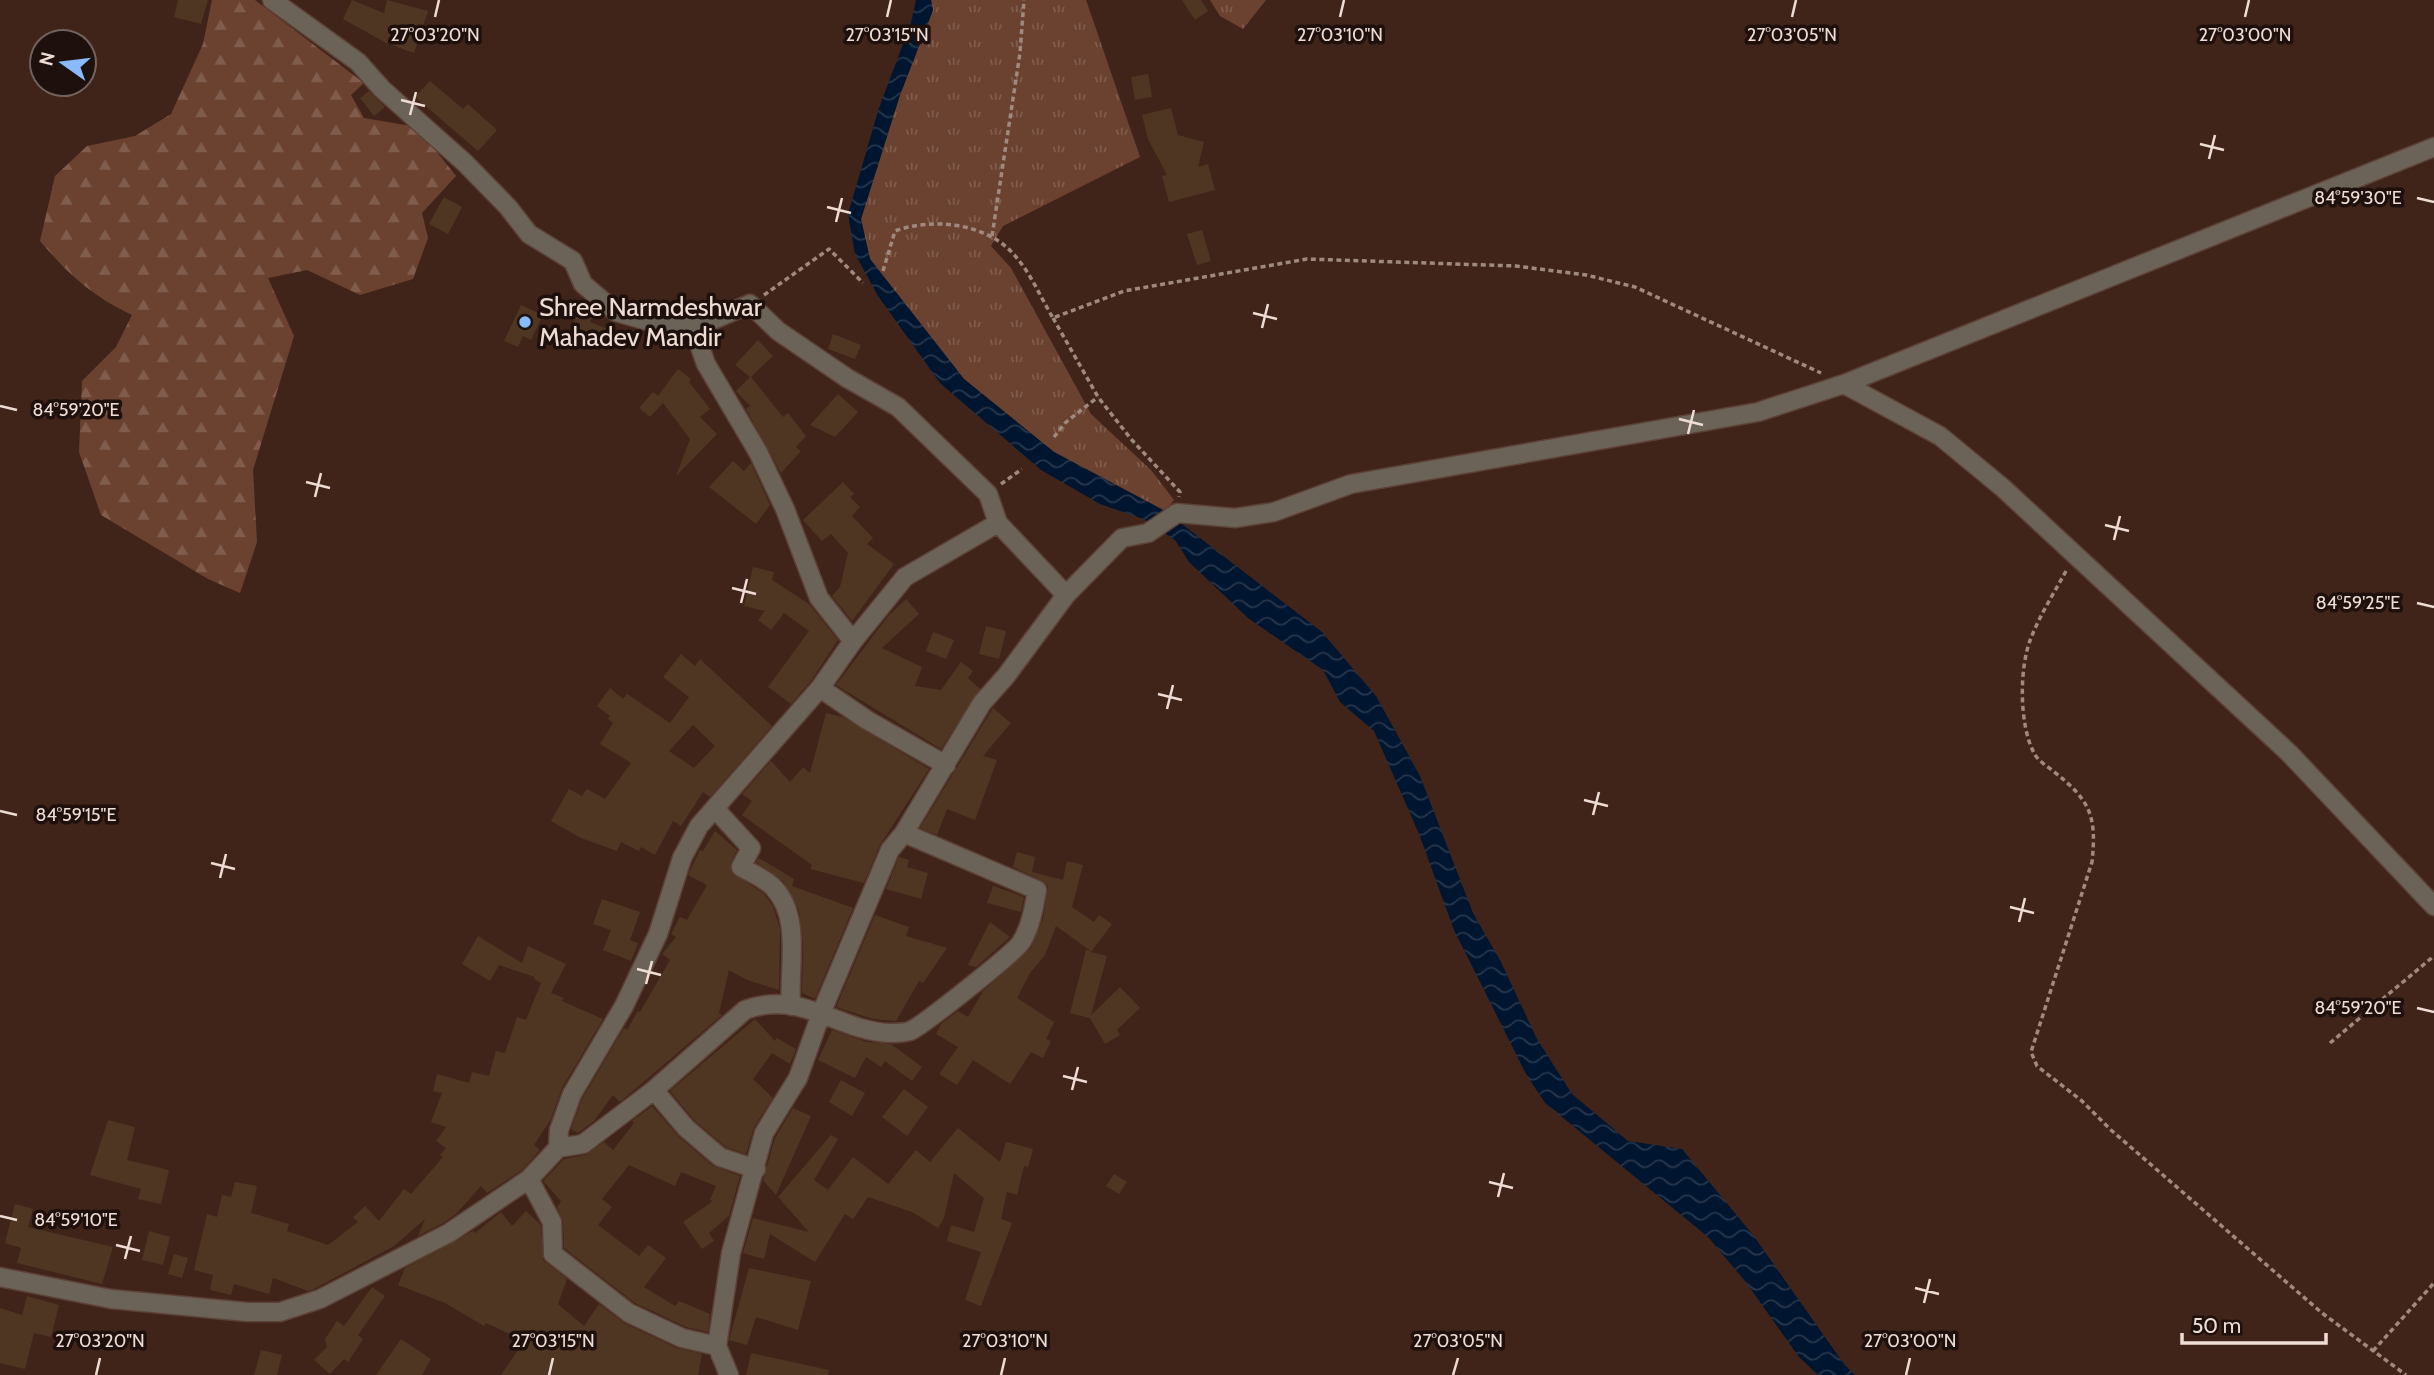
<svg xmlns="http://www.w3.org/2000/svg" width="2434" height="1375" viewBox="0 0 2434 1375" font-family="Cabin,sans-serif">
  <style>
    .grass { fill: url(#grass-tufts) }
    .forest { fill: url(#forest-firs) }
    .water { fill: url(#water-waves) }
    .building { fill: #4f3622; fill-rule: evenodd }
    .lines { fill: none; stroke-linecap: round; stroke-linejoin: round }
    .street-casing { stroke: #5d4137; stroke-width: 21 }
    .path { stroke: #a0897f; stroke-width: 3.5; stroke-dasharray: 5 3.5; stroke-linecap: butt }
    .street { stroke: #6b6357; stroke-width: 18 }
    .ticks { fill: none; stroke: #efdcd4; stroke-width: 2.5 }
    .poi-dot { fill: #88bafc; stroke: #1e110d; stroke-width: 2.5 }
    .labels { text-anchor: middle; stroke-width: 7; stroke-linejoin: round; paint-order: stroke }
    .poi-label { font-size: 26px; fill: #efdcd4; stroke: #1e110d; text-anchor: start }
    .ticks-label { font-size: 18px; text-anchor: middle; fill: #efdcd4; stroke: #1e110d; stroke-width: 7; stroke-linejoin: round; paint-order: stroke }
  </style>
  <defs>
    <pattern id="grass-tufts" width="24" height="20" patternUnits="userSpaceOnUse" patternTransform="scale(1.75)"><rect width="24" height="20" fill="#6b4130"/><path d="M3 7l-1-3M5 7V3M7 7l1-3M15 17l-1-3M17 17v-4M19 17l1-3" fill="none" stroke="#805c4d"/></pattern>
    <pattern id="forest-firs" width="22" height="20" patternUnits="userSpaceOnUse" patternTransform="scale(1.75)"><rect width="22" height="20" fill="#6b4130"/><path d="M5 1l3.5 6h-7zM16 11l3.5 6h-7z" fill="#805c4d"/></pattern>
    <pattern id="water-waves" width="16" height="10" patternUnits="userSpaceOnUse" patternTransform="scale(1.75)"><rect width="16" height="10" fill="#00152f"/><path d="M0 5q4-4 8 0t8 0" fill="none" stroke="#26364c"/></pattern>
  </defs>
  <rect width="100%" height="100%" fill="#412419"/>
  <path class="grass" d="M931,0H1086L1140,157L1003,226L991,246L1011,268L1091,414L1151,470L1174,500L1165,511L1054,452L964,379L870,259L861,219L900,95L933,10Z
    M1210,0H1266L1243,29L1220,16Z"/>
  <path class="forest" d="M212,0H255L364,83L351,95L364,118L417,127L456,176L422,213L428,238L413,279L360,295L307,270L268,278L294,336L253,470L257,542L240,593L208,579L101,515L79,452L82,381L116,347L132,315C91,295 69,275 40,241L55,176L87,146L135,136L171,114L203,44Z"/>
  <path class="water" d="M916,0H931L933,10L900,95L861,219L870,259L964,379L1054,452L1165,511L1322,632L1376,696L1420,776L1473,913L1501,962L1537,1039L1572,1094L1628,1141L1682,1149L1753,1235L1844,1364L1855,1375H1818L1799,1357L1745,1281L1708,1237L1545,1103L1526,1074L1454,930L1419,834L1374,731L1340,702L1323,670L1248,618L1189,562L1175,540L1143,519L1100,504L1041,470L940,383L878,296L855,254L848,214L879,108L911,23Z"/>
  <path class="building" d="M178,0H208L201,24L174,17Z
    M352,0L384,13L387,0L428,11L414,53L386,43L343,19Z
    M1182,0H1201L1208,11L1195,20Z
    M1148,74L1152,97L1135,100L1131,77Z
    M430,81L463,109L468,104L497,130L478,151L415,97Z
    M369,91L385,107L374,116L360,98Z
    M1171,108L1178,135L1204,142L1198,167L1208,164L1215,190L1169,202L1162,176L1167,175L1148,139L1142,115Z
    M444,197L462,207L448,234L429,224Z
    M1202,230L1211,261L1197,265L1187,234Z
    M521,305L543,315L531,340L523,336L518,347L504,341Z
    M580,307L594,313L590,322L613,331L607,346L571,330Z
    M833,334L861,345L855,359L828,349Z
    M758,340L773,356L751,377L783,417L788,413L806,436L796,447L801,451L781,473L746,409L750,406L736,391L750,377L735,365Z
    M678,369L691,379L689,382L710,409L700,417L717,434L676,476L690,439L663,403L650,417L639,408L653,392L658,396Z
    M838,394L858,412L835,437L810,425Z
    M733,461L744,471L751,463L770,505L756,524L709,487Z
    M843,482L854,494L850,497L860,507L852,516L873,538L867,544L894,564L852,621L832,596L840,587L848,553L831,534L822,541L803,520Z
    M753,567L774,572L772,580L809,604L838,640L811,681L791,704L768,687L809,631L784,613L771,630L758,620L765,611L744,606Z
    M906,599L919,614L882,648L922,667L915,686L941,690L961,662L973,671L968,678L980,689L941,749L836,685L889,615Z
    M986,626L1006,631L999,659L979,654Z
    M933,632L954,640L946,659L926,651Z
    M681,654L695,666L700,659L772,726L710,797L703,792L681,826L673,821L655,855L641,847L639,851L621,842L617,851L581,838L551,821L569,789L582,796L587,789L605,799L631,763L600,744L613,723L608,719L610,716L597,706L610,688L623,699L627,694L670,723L689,697L663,677ZM693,725L715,746L694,768L669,751Z
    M993,708L1011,723L983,756L997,760L975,820L947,809L937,835L920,828Z
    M826,713L843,717L929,769L880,845L864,883L810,869L812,865L742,815L752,801L742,794L771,761L790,782L803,767L810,773Z
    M715,831L737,850L731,862L732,873L763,893L773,906L780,930L779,990L747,980L729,970L719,1013L722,1015L620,1102L613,1095L594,1121L578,1133L571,1129L582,1099L624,1028L627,1030L638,1011L640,1012L670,960L662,954L676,937L671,934L680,917L687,920L707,885L688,875L700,850L703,851Z
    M1017,852L1035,857L1032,872L1063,880L1067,861L1083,865L1072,907L1094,922L1099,915L1112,924L1091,952L1107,956L1091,1015L1120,987L1140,1008L1117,1030L1120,1035L1105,1044L1090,1018L1070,1013L1086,950L1091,951L1056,926L1045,955L1030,973L1017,998L1054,1022L1046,1039L1051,1041L1043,1058L1031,1052L1010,1084L973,1060L957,1085L939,1074L958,1047L936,1034L941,1024L958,1011L968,1017L983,991L1031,948L1043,919L1048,886L1041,880L1013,867Z
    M899,857L909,860L907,867L928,873L921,899L886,889Z
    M759,858L794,879L792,886L853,908L815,999L802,993L803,943L799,910L783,881L756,862Z
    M993,886L1024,897L1021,912L987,903Z
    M602,899L640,912L630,940L638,943L631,961L603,950L611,930L593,924Z
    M875,915L909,927L906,936L947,948L923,983L919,981L896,1021L873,1019L836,1007Z
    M990,922L1010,937L976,967L968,965Z
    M478,936L522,963L528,946L566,964L551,993L564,998L562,1001L603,1019L562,1088L551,1119L534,1145L540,1150L522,1170L487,1193L481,1186L456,1214L443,1223L418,1236L425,1219L394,1246L314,1289L308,1291L273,1278L269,1294L234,1284L231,1295L210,1290L213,1275L194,1270L207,1214L217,1217L222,1195L231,1197L235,1182L257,1186L251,1213L289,1224L287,1231L328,1245L358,1222L353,1217L365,1206L379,1221L404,1189L411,1194L443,1157L440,1155L446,1148L436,1141L446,1127L431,1122L442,1093L433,1091L437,1074L469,1083L472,1072L489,1076L496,1051L505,1053L517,1017L526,1020L541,983L534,979L535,977L499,965L490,981L462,964Z
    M755,1019L775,1041L777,1038L796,1049L790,1064L772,1053L753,1079L773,1098L754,1127L746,1154L726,1147L694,1120L670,1091Z
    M832,1030L867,1042L891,1044L922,1067L912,1081L885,1061L881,1067L866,1057L855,1078L818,1060Z
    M841,1080L865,1093L852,1116L829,1102Z
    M904,1089L928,1107L907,1136L882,1117Z
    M652,1106L679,1137L713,1166L740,1176L729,1216L709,1233L714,1241L702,1249L683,1222L713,1201L710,1200L716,1186L681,1172L675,1186L629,1165L602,1199L612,1207L598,1225L639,1256L648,1245L666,1258L644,1287L675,1306L679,1301L710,1314L708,1332L686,1327L635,1303L564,1248L563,1221L557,1207L561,1201L543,1181L564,1159L585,1155L604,1142L613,1150L634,1123L632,1121Z
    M793,1108L811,1116L776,1195L763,1180L775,1138Z
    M108,1120L135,1127L127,1160L169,1170L161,1204L138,1199L141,1189L90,1175Z
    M958,1128L1000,1162L1006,1142L1033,1149L1028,1167L1024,1166L1017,1195L1007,1192L1001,1219L1012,1223L981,1306L965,1300L981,1252L947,1241L951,1225L974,1232L984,1198L954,1173L944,1218L938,1228L912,1212L868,1197L853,1219L845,1214L815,1262L770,1234L764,1259L743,1253L753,1218L809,1232L778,1197L831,1135L838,1139L814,1180L828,1190L853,1157L888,1184L916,1150L930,1162Z
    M1114,1174L1127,1182L1119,1194L1106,1186Z
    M15,1204L33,1209L28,1227L113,1247L102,1284L17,1263L21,1248L5,1243Z
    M526,1211L541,1225L543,1260L567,1279L558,1304L584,1326L599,1304L624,1323L677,1348L702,1354L698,1375H501L524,1341L486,1323L484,1326L445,1303L398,1285L405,1268L473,1231L475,1233L501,1212L512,1226Z
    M149,1231L170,1237L163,1265L142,1260Z
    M174,1254L188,1258L182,1278L168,1274Z
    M749,1268L811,1281L798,1330L756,1317L747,1345L729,1340Z
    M372,1287L385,1296L358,1335L363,1339L348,1362L344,1359L330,1374L314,1360L327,1347L325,1339L337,1321L344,1326Z
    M27,1296L59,1305L51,1337L34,1333L25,1369L0,1363V1308L22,1315Z
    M401,1339L431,1359L422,1375H376Z
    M261,1350L282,1355L277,1375H254Z
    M751,1353L829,1370L828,1375H746Z"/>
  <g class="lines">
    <defs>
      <path id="street" d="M272,0L358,62L382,89L465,163L508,207L529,234L573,261L583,284L616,312L655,323L692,324L708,322L750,304L778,331L847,378L898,407L988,494L998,523
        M692,324L706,364L758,452L785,509L819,598L853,641
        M1844,384L1940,436L2003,488L2289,753L2434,906
        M820,688L867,720L946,765
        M718,807L719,813L751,848L741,867C751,873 766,879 774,888C802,918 788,968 791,1006
        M654,1090L686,1128L720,1157L756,1169
        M558,1148L559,1130L572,1094L624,1006L658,934L682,858L699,826L820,688L853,641L905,577L998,523L1066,595
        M529,1179L552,1222L553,1254L629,1313L682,1338L717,1346
        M0,1277L111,1299L247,1312H280L320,1299L449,1233L529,1179L558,1148L583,1144L654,1090L745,1010C801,989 838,1031 889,1033C894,1033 904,1033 910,1031C922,1026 1016,952 1022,941C1031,926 1034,907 1037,890L904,833
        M729,1375L717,1346L731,1253L764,1133L798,1078L822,1011L890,850L904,833L982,703L1006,676L1066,595L1122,538L1148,533L1177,513L1235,518L1274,512L1351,484L1758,412L1844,384L2434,147"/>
    </defs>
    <use href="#street" class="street-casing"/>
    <path class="path" d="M992,236L1020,53L1024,0
      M883,271L895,231C933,217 989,223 1016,257C1031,274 1041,298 1053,318L1124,291L1307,259L1516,266L1586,275L1635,287L1821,373
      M764,295L829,249L863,283
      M1053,318L1098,397L1131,439L1180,492L1179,497
      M1054,437L1065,423L1098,397
      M1001,484L1022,469
      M2066,571C2054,593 2040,615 2031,638C2019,667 2019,725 2034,753C2037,760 2047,766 2053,771C2090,800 2097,815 2092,862L2031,1052L2037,1066L2082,1101L2111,1130L2322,1313L2406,1375
      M2330,1043L2434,956
      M2373,1351L2434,1283"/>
    <use href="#street" class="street"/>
  </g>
  <path class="ticks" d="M435,17L439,0M887,17L891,0M1340,17L1344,0M1792,17L1796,0M2245,17L2249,0M401,100L425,106M410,115L416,92M2200,144L2224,150M2209,159L2215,135M2417,198L2434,202M827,207L851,213M836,222L842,198M1253,313L1277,319M1262,328L1268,304M0,406L17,410M1679,419L1703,425M1688,434L1694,410M306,482L330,488M315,497L321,473M2105,525L2129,531M2114,540L2120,516M732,588L756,594M741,603L747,579M2417,603L2434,607M1158,694L1182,700M1167,709L1173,685M1584,800L1608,806M0,811L17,815M1593,815L1599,792M211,863L235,869M220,878L226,854M2010,907L2034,913M2019,922L2025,898M637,969L661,975M646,984L652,961M2417,1008L2434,1012M1063,1076L1087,1082M1072,1090L1078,1067M1489,1182L1513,1188M1498,1197L1504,1173M0,1216L17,1220M116,1245L140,1251M125,1259L131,1236M1915,1288L1939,1294M1924,1303L1930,1279M96,1375L100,1358M549,1375L553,1358M1001,1375L1005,1358M1453,1375L1458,1358M1906,1375L1910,1358"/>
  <circle class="poi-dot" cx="525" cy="322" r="7"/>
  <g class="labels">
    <g class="poi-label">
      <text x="539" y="316">Shree Narmdeshwar<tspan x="539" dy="30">Mahadev Mandir</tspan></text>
    </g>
  </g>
  <g class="ticks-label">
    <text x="435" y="41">27°03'20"N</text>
    <text x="887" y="41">27°03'15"N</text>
    <text x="1340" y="41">27°03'10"N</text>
    <text x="1792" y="41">27°03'05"N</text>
    <text x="2245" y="41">27°03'00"N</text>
    <text x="2358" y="204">84°59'30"E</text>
    <text x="76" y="416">84°59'20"E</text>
    <text x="2358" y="609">84°59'25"E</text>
    <text x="76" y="821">84°59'15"E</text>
    <text x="2358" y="1014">84°59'20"E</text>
    <text x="76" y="1226">84°59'10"E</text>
    <text x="100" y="1347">27°03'20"N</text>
    <text x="553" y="1347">27°03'15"N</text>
    <text x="1005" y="1347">27°03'10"N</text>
    <text x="1458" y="1347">27°03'05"N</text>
    <text x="1910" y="1347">27°03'00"N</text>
  </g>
  <g transform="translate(63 63) rotate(284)"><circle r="33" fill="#1e110d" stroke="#72625d" stroke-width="2"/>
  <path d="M0-5L12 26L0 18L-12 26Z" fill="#88bafc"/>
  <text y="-10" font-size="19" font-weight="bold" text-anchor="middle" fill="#efdcd4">N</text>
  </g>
  <path d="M2182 1333v10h144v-10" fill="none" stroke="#efdcd4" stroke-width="3.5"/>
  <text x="2192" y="1333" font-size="21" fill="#efdcd4" stroke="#1e110d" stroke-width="5" paint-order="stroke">50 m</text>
</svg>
